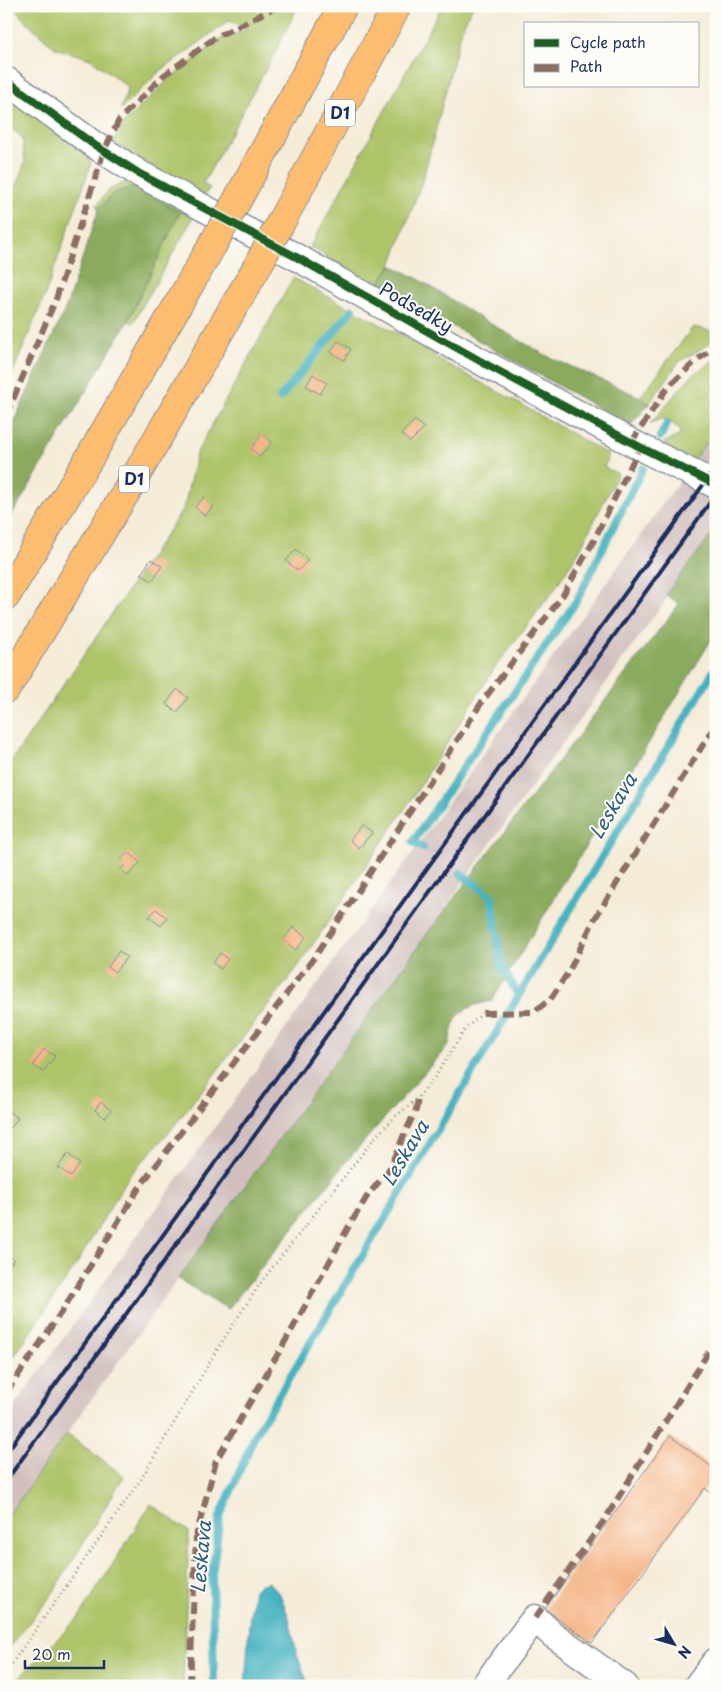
<svg xmlns="http://www.w3.org/2000/svg" width="722" height="1692" viewBox="0 0 722 1692" font-family="'Playpen Sans',sans-serif">
  <style>
    .industrial { fill: #d1bfbd }
    .green { fill: #adc469; stroke: #647a64 }
    .forest { fill: #8aaa5d; stroke: #526c5e }
    .water { fill: #44b2c1; stroke: #307090 }
    .lines { fill: none; stroke-linecap: round; stroke-linejoin: round }
    .stream { stroke: #44b2c1; stroke-width: 8 }
    .building { fill: #f4b283 }
    .minor-casing { stroke: #888e9b; stroke-width: 29 }
    .highway-casing { stroke: #888e9b; stroke-width: 30 }
    .path { stroke: #888e9b; stroke-width: 3; stroke-dasharray: 1 4; stroke-linecap: butt }
    .minor { stroke: #fff; stroke-width: 26 }
    .highway { stroke: #fcbd6f; stroke-width: 28 }
    .rail { stroke: #1b2f5e; stroke-width: 4 }
    .highway-bridge-casing { stroke: #888e9b; stroke-width: 30; stroke-linecap: butt }
    .highway-bridge { stroke: #fcbd6f; stroke-width: 28 }
    .quiet { stroke: #8d6e63; stroke-width: 6; stroke-dasharray: 12 6; stroke-linecap: butt }
    .cycleway-casing { stroke: #fdfcf7; stroke-width: 11 }
    .cycleway { stroke: #1b5e20; stroke-width: 8 }
    .labels { text-anchor: middle; stroke-width: 4; stroke-linejoin: round; paint-order: stroke }
    .shield { fill: #fdfcf7; stroke: #5f6c8c; stroke-width: 1 }
    .shield-label { font-size: 16px; font-weight: bold; fill: #1b2f5e }
    .street-label { font-size: 18px; fill: #1b2f5e; stroke: #fdfcf7 }
    .water-label { font-size: 19px; font-style: italic; fill: #295d81; stroke: #fdfcf7 }
  </style>
  <rect width="100%" height="100%" fill="#fdfcf7"/>
  <filter id="ink" filterUnits="userSpaceOnUse"><feTurbulence type="fractalNoise" baseFrequency=".02" numOctaves="2"/><feDisplacementMap in="SourceGraphic" scale="10" xChannelSelector="R" yChannelSelector="G"/><feConvolveMatrix kernelMatrix="1 2 1 2 8 2 1 2 1" color-interpolation-filters="sRGB"/></filter>
  <filter id="wash" filterUnits="userSpaceOnUse"><feTurbulence type="fractalNoise" baseFrequency=".0096" numOctaves="4" result="noise"/><feDisplacementMap in="SourceGraphic" scale="20" xChannelSelector="R" yChannelSelector="G"/><feGaussianBlur stdDeviation="1.12" result="paint"/><feColorMatrix in="noise" values="0 0 0 0 0 0 0 0 0 0 0 0 0 0 0 0 0 1.4 0 .05"/><feComposite in="paint" operator="in"/></filter>
  <g filter="url(#wash)">
    <rect width="100%" height="100%" fill="#f5ecd8"/>
    <path class="industrial" d="M716,430V530L6,1518V1418Z"/>
    <path class="green" d="M16,6H298L278,47L203,184L210,188L205,195L184,186L113,142L124,123L166,82L219,40L247,30L230,20L159,72L121,109L128,87L91,59L55,48L19,15Z
      M442,6H473L462,28L423,179L391,265L377,286L310,247Z
      M6,92L91,159V164L45,295L6,389V303L13,274L6,260V205L19,181L25,161L22,137L6,125Z
      M123,183H137L196,213L133,323L128,321L180,212L114,193L99,208L96,206L109,190Z
      M293,278L431,351L436,358L506,396L609,455L604,467L618,474L579,551L554,590L494,669L413,797L297,968L168,1134L129,1176L76,1265L6,1368V769L184,508L196,454Z
      M693,327L716,332V340L679,362L649,404L640,397Z
      M716,358V430L694,459L661,448L665,442L679,436L680,430C667,419 666,415 650,424L690,377Z
      M67,1434L124,1476L51,1596L6,1651V1518Z
      M151,1504L189,1532L183,1686H11L79,1617Z"/>
    <path class="forest" d="M134,186L180,212L128,321L6,525V439L66,307L99,208L114,193Z
      M391,265L417,278L472,313L545,355L640,397L649,404L630,426L467,334L377,286Z
      M716,529V632L492,1001C460,1008 454,1013 449,1045L351,1156L228,1309L178,1279L431,928L679,604L666,594Z"/>
    <path class="water" d="M268,1582L280,1594L289,1618L297,1655L309,1686H245L249,1624L254,1590L259,1585Z"/>
    <g class="lines">
      <path class="stream" d="M280,398L353,309
        M660,437L667,424
        M423,848L413,842L577,600L643,468
        M460,873L492,897L501,965L518,995
        M214,1686L212,1574L220,1517L256,1433L716,667"/>
    </g>
    <g id="blocks">
      <path class="building" d="M338,341L351,349L344,360L331,352Z
        M313,374L327,383L320,394L313,390L310,391L311,389L306,386Z
        M415,420L424,428L410,442L401,434Z
        M262,434L272,442L260,457L251,449Z
        M204,497L213,506L205,516L195,507Z
        M296,549L308,560L298,571L286,561Z
        M151,559L162,566L152,581L141,574Z
        M177,689L188,698L177,712L166,704Z
        M362,825L372,833L359,848L350,840Z
        M129,852L140,863L128,876L120,869L125,865L120,860Z
        M156,909L167,918L161,926L149,917Z
        M293,927L306,937L296,950L283,940Z
        M119,951L127,957L115,972L108,967Z
        M220,953L228,959L221,969L213,963Z
        M44,1049L55,1056L43,1072L33,1065Z
        M101,1102L111,1110L105,1118L95,1110Z
        M6,1110L18,1118L11,1128L6,1126Z
        M68,1154L80,1164L71,1177L58,1167Z
        M6,1254L14,1259L6,1271Z
        M670,1436L716,1470V1497L705,1488L592,1643L545,1609Z"/>
    </g>
  </g>
  <g filter="url(#ink)">
    <use href="#blocks" fill-opacity="0" stroke="#888e9b" stroke-width="1"/>
    <g class="lines">
      <defs>
        <path id="minor" d="M6,80L93,144L140,174L298,258L489,366L640,447L716,485
          M484,1686L535,1618L552,1634L625,1686
          M697,1686L716,1661"/>
        <path id="highway" d="M239,197L343,6
          M282,220L397,6
          M6,596L90,457L213,244
          M6,689L131,484L257,267"/>
      </defs>
      <use href="#minor" class="minor-casing"/>
      <use href="#highway" class="highway-casing"/>
      <path class="path" d="M6,1672L140,1481L221,1343L262,1281L377,1135L396,1116L418,1098L435,1077L466,1028L483,1013"/>
      <use href="#minor" class="minor"/>
      <use href="#highway" class="highway"/>
      <path class="rail" d="M6,1453L716,467
        M6,1481L716,494"/>
      <defs>
        <path id="highway-bridge" d="M213,244L239,197
          M257,267L282,220"/>
      </defs>
      <use href="#highway-bridge" class="highway-bridge-casing"/>
      <use href="#highway-bridge" class="highway-bridge"/>
      <path class="quiet" d="M6,416L56,299L104,151L119,120L163,76L216,37L278,6
        M631,443L667,388L697,360L716,347
        M483,1013L533,1012L550,1000L569,971L594,920L716,724
        M6,1393L62,1311L141,1185L316,955L482,702L563,595L592,544L640,447
        M535,1618L605,1519L716,1340
        M190,1686L196,1536L216,1461L294,1326L349,1226L368,1195L388,1171L396,1155L402,1139L416,1110L418,1098"/>
      <defs>
        <path id="cycleway" d="M6,80L93,144L140,174L298,258L489,366L640,447L716,485"/>
      </defs>
      <use href="#cycleway" class="cycleway-casing"/>
      <use href="#cycleway" class="cycleway"/>
    </g>
  </g>
  <g class="labels">
    <g class="shield">
      <rect x="325" y="99.5" width="30" height="27" rx="4"/>
      <rect x="119" y="465.5" width="30" height="27" rx="4"/>
    </g>
    <g class="shield-label">
      <text x="340" y="119">D1</text>
      <text x="134" y="485">D1</text>
    </g>
    <g class="street-label">
      <text transform="translate(416 308) rotate(30)" y="6">Podsedky</text>
    </g>
    <g class="water-label">
      <text transform="translate(613 806) rotate(-59)" y="7">Leskava</text>
      <text transform="translate(405 1153) rotate(-59)" y="7">Leskava</text>
      <text transform="translate(201 1557) rotate(-85)" y="7">Leskava</text>
    </g>
  </g>
  <rect width="722" height="1692" fill="none" stroke="#fdfcf7" stroke-width="25"/>
  <rect x="524" y="22" width="175" height="65" fill="#fdfcf7" stroke="#a3aaba"/>
  <rect x="534" y="39" width="25" height="8" fill="#1b5e20" stroke="#a3aaba"/>
  <text x="570" y="48" font-size="15" fill="#1b2f5e">Cycle path</text>
  <rect x="534" y="64" width="25" height="8" fill="#8d6e63" stroke="#a3aaba"/>
  <text x="570" y="72" font-size="15" fill="#1b2f5e">Path</text>
  <g transform="translate(674 1644) rotate(128)" stroke="#fdfcf7" stroke-width="4" paint-order="stroke">
  <path d="M0-4L9 19L0 12L-9 19Z" fill="#1b2f5e"/>
  <text y="-8" font-size="14" font-weight="bold" text-anchor="middle" fill="#1b2f5e">N</text>
  </g>
  <path d="M25 1660v8h79v-8" fill="none" stroke="#1b2f5e" stroke-width="2.5"/>
  <text x="32" y="1660" font-size="15" fill="#1b2f5e" stroke="#fdfcf7" stroke-width="4" paint-order="stroke">20 m</text>
</svg>
